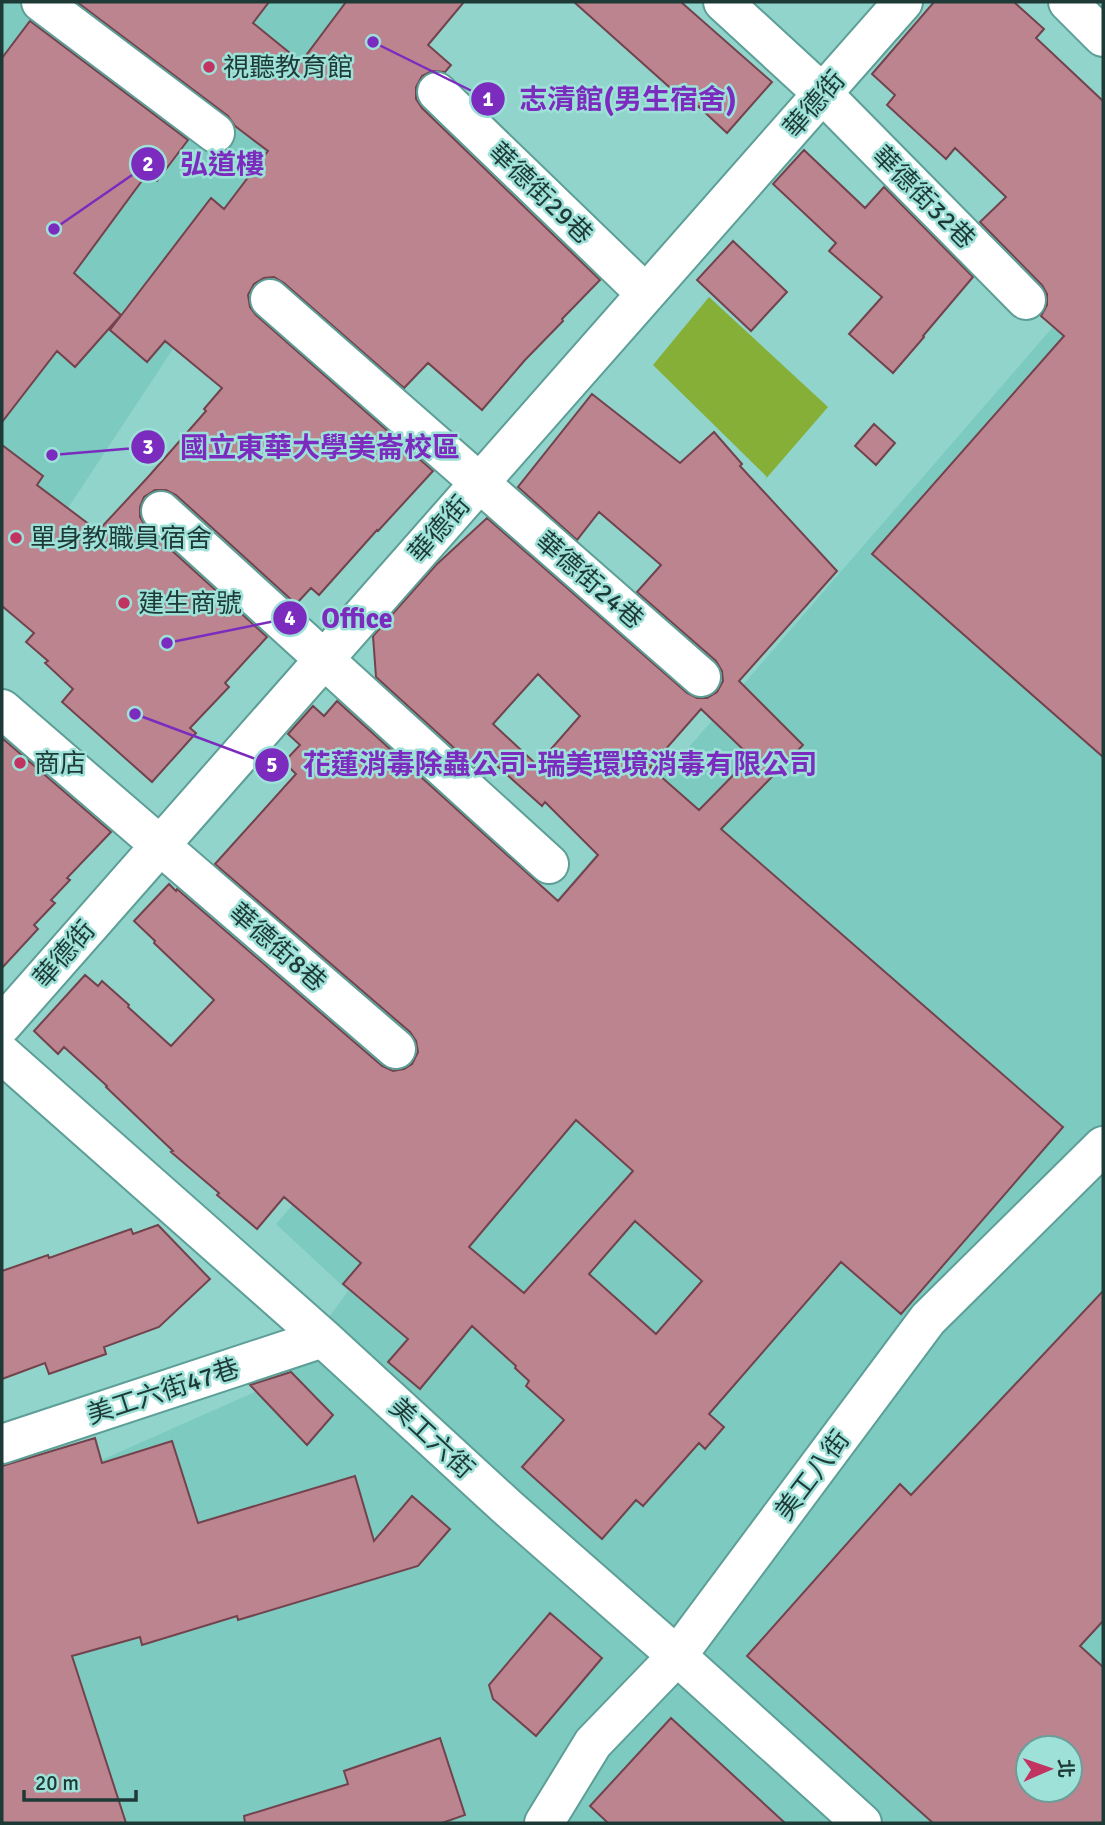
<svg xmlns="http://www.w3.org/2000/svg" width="1105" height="1825" viewBox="0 0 1105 1825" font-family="Signika,'Noto Sans TC',sans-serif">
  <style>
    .built { fill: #7dcac1; fill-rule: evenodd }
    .green { fill: #85af36 }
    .building { fill: #bb848f; stroke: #73434d; stroke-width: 2; fill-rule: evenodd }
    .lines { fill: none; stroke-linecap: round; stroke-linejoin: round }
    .minor-casing { stroke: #5d9f97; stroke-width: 42 }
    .minor { stroke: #fff; stroke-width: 38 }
    .poi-dot { fill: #c13360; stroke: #9ee1d8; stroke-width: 2.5 }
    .labels { text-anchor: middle; stroke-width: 5; stroke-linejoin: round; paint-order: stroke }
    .poi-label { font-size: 26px; fill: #1e3a37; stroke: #9ee1d8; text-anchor: start }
    .street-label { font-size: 26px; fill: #1e3a37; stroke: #9ee1d8 }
    .leader { fill: none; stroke: #7b2cbf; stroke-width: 2.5 }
    .callout-dot { fill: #7b2cbf; stroke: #9ee1d8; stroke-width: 2.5 }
    .mark-label { font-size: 21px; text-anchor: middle; font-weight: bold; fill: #fff }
    .callout-label { font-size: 28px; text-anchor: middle; font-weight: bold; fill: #7b2cbf; stroke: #9ee1d8; stroke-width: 5; stroke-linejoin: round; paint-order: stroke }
  </style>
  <rect width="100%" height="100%" fill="#91d4cc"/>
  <path class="built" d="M2,2H457L204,302L2,608Z
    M1103,269V1823H2V1504L284,1379L348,1291L276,1224ZM1028,1748H1070V1790H1028Z"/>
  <path class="green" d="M709,297L828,407L764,481L767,477L653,365Z"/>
  <path class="building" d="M77,2H269L253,23L301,62L346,2H464L428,45L451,65L445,72L432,71L422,76L416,87V99L422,108L600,280L562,319L563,321L525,360L482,410L428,363L404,388L284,283L274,277L264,278L254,284L248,295L250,307L256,315L433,471L378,531L377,530L319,595L311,588L296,604L176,495L166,490H155L144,497L140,507V517L146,527L267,637L225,683L229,687L190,728L196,733L152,782L62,702L73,689L45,663L48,661L26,642L34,633L2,606V445L43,476L37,485L98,531L149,476L206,411L204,409L222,388L165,341L147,362L110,330L211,198L224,209L268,151L235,126L228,116Z
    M574,2H681L772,82L727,133L698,106L695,110Z
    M934,2H1014L1044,29L1036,38L1103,101V757L872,554L1064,336L1041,316L1047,305V294L1042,285L980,222L1006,197L955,148L946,159L887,105L895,95L872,74Z
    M30,21L188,140L157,181L147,174L74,273L121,315L75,367L57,351L2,422V58Z
    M804,150L865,208L884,187L973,277L923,336L924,337L893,373L849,334L882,297L829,251L836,243L773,184Z
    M733,241L787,292L751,331L697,280Z
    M592,394L680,463L714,432L742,464L740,466L837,571L739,681L803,745L721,829L1063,1127L901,1314L841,1262L709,1414L724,1427L705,1449L699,1443L643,1506L636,1500L602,1539L522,1467L564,1420L526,1386L529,1381L515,1368L516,1366L472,1326L420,1389L388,1362L408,1339L343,1284L361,1263L284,1197L257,1229L217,1195L219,1193L171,1152L173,1151L106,1087L107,1086L64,1047L58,1054L34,1031L85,975L98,986L102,981L129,1005L128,1007L171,1046L214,1000L154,943L155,941L134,921L169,884L176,891L177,889L382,1066L393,1071L404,1069L412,1064L418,1052L416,1041L410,1032L215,864L296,774L284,762L300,745L288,734L313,706L324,716L337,701L558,901L598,855L545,802L542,806L495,764L485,776L376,677L373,636L436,565L487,518L687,693L697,698H707L717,692L723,681L722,671L716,661L637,592L661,565L599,512L577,540L518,487ZM538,674L580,716L537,765L493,724ZM701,709L751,757L699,810L650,767ZM576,1120L633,1171L524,1293L469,1247ZM635,1221L702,1281L656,1334L589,1274Z
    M874,424L895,443L876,465L855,446Z
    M2,738L111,832L67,878L70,880L51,900L55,903L34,925L38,929L2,968Z
    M158,1225L210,1279L159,1327L104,1347L106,1354L49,1374L45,1363L2,1379V1271L48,1255L49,1258L131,1229L133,1234Z
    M1103,1291V1621L1080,1646L1103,1667V1823H933L747,1656L900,1484L911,1495ZM1028,1748H1070V1790H1028Z
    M291,1372L333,1415L307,1445L250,1385Z
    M95,1438L102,1463L172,1441L198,1523L355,1476L374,1541L412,1496L450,1529L418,1566L238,1620L237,1616L142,1645L140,1637L72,1656L126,1823H2V1466Z
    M550,1613L602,1658L536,1736L493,1699L489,1685Z
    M671,1718L785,1823H608L590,1806Z
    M440,1738L465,1815L442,1823H245L244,1816L348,1784L344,1771Z"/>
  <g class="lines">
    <defs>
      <path id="minor" d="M41,2L215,133
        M723,2L823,94L1026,300
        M1068,2L1103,37
        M437,92L646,294
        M270,299L701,677
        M161,511L549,864
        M2,709L396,1049
        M2,1025L903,2
        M2,1054L323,1338L507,1507L677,1656L862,1823
        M2,1444L323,1338
        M544,1823L593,1743L677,1656L928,1319L1103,1146"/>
    </defs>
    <use href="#minor" class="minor-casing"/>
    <use href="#minor" class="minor"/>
  </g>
  <g class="poi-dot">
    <circle cx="209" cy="67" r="7"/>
    <circle cx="16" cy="538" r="7"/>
    <circle cx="124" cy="603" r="7"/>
    <circle cx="20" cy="763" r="7"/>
  </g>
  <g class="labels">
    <g class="poi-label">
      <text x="223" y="76">視聽教育館</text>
      <text x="30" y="547">單身教職員宿舍</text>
      <text x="138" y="612">建生商號</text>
      <text x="34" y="772">商店</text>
    </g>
    <g class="street-label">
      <text transform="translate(814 104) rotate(-49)" y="9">華德街</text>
      <text transform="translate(541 193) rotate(44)" y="9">華德街29巷</text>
      <text transform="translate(924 197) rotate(45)" y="9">華德街32巷</text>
      <text transform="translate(439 529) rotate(-49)" y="9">華德街</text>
      <text transform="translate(590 580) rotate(41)" y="9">華德街24巷</text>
      <text transform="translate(278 947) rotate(41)" y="9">華德街8巷</text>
      <text transform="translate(64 954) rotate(-49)" y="9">華德街</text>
      <text transform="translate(163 1391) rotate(-18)" y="9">美工六街47巷</text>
      <text transform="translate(432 1438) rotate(43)" y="9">美工六街</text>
      <text transform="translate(812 1475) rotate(-53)" y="9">美工八街</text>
    </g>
  </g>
  <path class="leader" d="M373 42L488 99M54 229L148 164M52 455L148 447M167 643L290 618M135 714L272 765"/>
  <g class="callout-dot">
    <circle cx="373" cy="42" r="7"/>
    <circle cx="54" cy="229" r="7"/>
    <circle cx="52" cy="455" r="7"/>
    <circle cx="167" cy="643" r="7"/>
    <circle cx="135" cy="714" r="7"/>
    <circle cx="488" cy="99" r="18"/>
    <circle cx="148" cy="164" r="18"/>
    <circle cx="148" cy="447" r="18"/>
    <circle cx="290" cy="618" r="18"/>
    <circle cx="272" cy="765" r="18"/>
  </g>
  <g class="mark-label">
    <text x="488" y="106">1</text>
    <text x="148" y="171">2</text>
    <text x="148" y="454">3</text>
    <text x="290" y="625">4</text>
    <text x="272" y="772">5</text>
  </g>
  <g class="callout-label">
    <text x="628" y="109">志清館(男生宿舍)</text>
    <text x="222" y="174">弘道樓</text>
    <text x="320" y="457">國立東華大學美崙校區</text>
    <text x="357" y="628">Office</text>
    <text x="560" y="774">花蓮消毒除蟲公司-瑞美環境消毒有限公司</text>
  </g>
  <rect width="1105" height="1825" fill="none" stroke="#1e3a37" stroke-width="7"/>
  <g transform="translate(1049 1769) rotate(88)"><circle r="33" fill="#9ee1d8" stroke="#6b9e98" stroke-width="2"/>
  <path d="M0-5L12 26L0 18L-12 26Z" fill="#c13360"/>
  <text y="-10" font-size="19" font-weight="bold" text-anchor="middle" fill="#1e3a37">北</text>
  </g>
  <path d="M24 1790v10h112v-10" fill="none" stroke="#1e3a37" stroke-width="3.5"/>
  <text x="35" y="1790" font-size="21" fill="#1e3a37" stroke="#9ee1d8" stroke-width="5" paint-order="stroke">20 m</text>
</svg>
